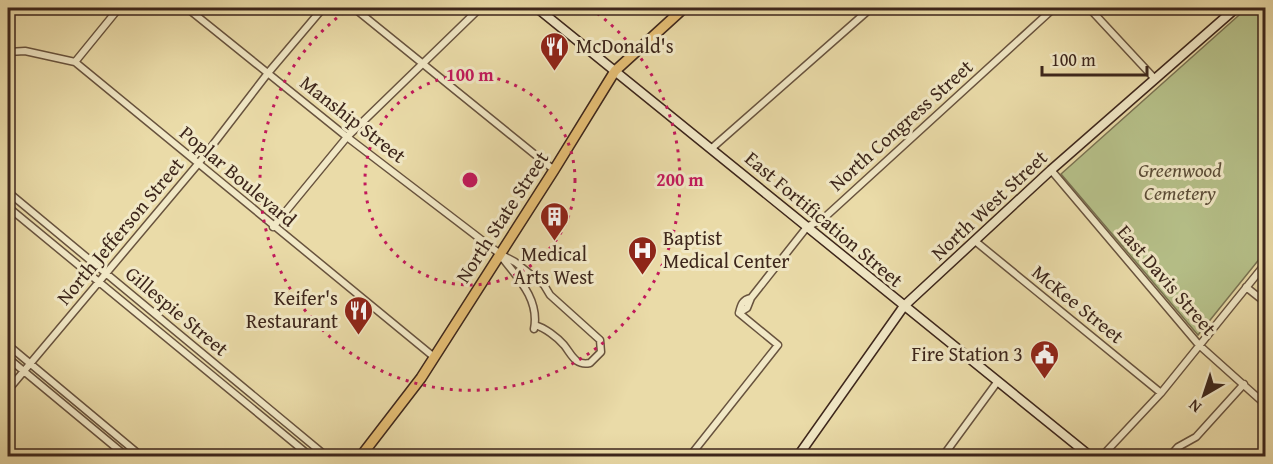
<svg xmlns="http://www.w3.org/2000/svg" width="1273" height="464" viewBox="0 0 1273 464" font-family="'Gentium Book Plus',serif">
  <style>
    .green { fill: #b6c089; stroke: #7a7352; stroke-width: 1.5 }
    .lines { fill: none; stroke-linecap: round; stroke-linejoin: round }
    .street-casing { stroke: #68533e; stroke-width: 9 }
    .secondary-casing { stroke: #3d261b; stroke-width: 11 }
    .primary-casing { stroke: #3d261b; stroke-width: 12 }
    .street { stroke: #f1e8c6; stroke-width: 6 }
    .secondary { stroke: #f1e8c6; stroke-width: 8 }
    .primary { stroke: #e5be74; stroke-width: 9 }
    .ring { fill: none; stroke: #c2185b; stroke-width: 3; stroke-dasharray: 3 6 }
    .labels { text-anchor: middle; stroke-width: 6; stroke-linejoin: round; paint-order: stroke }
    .poi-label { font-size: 20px; fill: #3d261b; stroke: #f1e8c6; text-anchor: start }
    .street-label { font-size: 20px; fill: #3d261b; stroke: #f1e8c6 }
    .park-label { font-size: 20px; font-style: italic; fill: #5b4c36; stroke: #f1e8c6 }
    .centre { fill: #c2185b; stroke: #f1e8c6; stroke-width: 3 }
    .ring-label { font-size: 18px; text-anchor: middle; font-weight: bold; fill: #c2185b; stroke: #f1e8c6; stroke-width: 6; stroke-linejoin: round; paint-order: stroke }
  </style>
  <rect width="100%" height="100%" fill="#eadba8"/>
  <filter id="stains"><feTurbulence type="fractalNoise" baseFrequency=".00333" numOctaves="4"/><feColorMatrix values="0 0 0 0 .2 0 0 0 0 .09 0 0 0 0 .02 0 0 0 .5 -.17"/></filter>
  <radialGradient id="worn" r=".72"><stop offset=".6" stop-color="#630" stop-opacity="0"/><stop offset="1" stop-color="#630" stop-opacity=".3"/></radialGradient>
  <path class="green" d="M1247,8H1265V252L1198,335L1061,174Z"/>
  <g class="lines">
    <defs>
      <path id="street" d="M187,8L347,137L500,254L515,262L544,285L550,295L600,340L601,352L590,363C575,366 572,355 564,345C557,337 545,328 535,325
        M354,8L554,170
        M1089,8L1155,79
        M8,52L25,51L75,62L434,357
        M75,62L119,8
        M712,148L871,8
        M1051,170L1199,345L1266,405
        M8,192L326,456
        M8,207L310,456
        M273,227L347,137L480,8
        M975,241L1161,393
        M500,255C517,277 540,299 534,329
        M1246,287L1266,303
        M739,313C741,305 742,300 751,298L807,227L824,218L1054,8
        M739,313L747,308L751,298
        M8,345L141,456
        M8,358L126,456
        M8,390L198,164L268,73L323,8
        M690,456L778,345L739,313
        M943,456L998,381
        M1102,456L1161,393L1266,263
        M1170,456L1178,447L1196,437L1244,384"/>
      <path id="secondary" d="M537,8L1090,456
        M798,456L904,306L1051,170L1236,8"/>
      <path id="primary" d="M361,456L421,378L554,170L615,71L684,8"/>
    </defs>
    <use href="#street" class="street-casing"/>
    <use href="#secondary" class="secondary-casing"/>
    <use href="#primary" class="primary-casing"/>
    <use href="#street" class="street"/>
    <use href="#secondary" class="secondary"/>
    <use href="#primary" class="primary"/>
  </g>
  <g class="ring">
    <circle cx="470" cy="180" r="105"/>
    <path d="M590 8A210 210 0 1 1 350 8"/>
  </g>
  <defs>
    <symbol id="restaurant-pin" viewBox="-11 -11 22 30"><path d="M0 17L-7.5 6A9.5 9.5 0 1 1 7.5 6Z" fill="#8f2418" stroke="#f1e8c6"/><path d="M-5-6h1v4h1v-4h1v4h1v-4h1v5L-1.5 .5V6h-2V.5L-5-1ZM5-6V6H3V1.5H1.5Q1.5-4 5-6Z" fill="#fff"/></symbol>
    <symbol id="building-pin" viewBox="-11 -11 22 30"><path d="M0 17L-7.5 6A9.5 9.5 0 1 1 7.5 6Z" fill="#8f2418" stroke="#f1e8c6"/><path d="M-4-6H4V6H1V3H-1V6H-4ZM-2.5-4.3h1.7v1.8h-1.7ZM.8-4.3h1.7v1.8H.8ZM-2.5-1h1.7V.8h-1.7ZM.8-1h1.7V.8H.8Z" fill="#fff"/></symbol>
    <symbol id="hospital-pin" viewBox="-11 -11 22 30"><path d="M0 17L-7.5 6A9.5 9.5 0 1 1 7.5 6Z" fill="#8f2418" stroke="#f1e8c6"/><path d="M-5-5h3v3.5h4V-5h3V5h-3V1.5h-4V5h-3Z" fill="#fff"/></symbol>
    <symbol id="civic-pin" viewBox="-11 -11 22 30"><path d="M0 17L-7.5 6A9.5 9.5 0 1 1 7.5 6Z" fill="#8f2418" stroke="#f1e8c6"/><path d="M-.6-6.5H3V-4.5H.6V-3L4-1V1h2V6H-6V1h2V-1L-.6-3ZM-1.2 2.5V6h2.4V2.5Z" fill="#fff"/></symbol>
  </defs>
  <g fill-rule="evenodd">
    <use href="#restaurant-pin" x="538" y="30" width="33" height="45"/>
    <use href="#building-pin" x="538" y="200" width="33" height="45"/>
    <use href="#hospital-pin" x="626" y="234" width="33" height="45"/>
    <use href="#restaurant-pin" x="342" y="294" width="33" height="45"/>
    <use href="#civic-pin" x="1028" y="338" width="33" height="45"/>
  </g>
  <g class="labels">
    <g class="poi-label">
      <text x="576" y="53">McDonald's</text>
      <text x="663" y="245">Baptist<tspan x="663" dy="23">Medical Center</tspan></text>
      <text x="554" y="261" text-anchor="middle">Medical<tspan x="554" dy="23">Arts West</tspan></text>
      <text x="338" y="305" text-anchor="end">Keifer's<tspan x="338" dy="23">Restaurant</tspan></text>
      <text x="1023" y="361" text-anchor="end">Fire Station 3</text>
    </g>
    <g class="street-label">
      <text transform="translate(353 119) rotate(38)" y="7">Manship Street</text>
      <text transform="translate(901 125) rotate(-42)" y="7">North Congress Street</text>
      <text transform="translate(238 176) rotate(40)" y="7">Poplar Boulevard</text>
      <text transform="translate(989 205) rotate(-43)" y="7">North West Street</text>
      <text transform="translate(502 217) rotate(-57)" y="7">North State Street</text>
      <text transform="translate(824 219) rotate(40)" y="7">East Fortification Street</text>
      <text transform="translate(120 231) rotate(-50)" y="7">North Jefferson Street</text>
      <text transform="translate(1167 280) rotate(49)" y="7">East Davis Street</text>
      <text transform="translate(1078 304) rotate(39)" y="7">McKee Street</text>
      <text transform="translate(177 311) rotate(40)" y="7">Gillespie Street</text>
    </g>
    <g class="park-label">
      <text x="1180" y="177">Greenwood<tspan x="1180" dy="23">Cemetery</tspan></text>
    </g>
  </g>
  <circle cx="470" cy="180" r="9" class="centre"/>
  <g class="ring-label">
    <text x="470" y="81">100 m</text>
    <text x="680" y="186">200 m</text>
  </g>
  <rect width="1273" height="464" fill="none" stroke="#eadba8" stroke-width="30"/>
  <rect x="9" y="9" width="1255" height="446" fill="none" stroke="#3d261b" stroke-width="3"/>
  <rect x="15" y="15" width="1243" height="434" fill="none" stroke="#3d261b" stroke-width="1.5"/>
  <g transform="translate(1204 395) rotate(219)" stroke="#f1e8c6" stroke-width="4.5" paint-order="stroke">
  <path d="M0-4.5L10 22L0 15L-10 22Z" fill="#3d261b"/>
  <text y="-9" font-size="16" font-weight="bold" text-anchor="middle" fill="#3d261b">N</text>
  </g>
  <path d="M1042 66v9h105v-9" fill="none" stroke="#3d261b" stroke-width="3"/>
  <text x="1051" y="66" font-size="18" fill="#3d261b" stroke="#f1e8c6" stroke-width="4.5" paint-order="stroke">100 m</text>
  <rect width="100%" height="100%" filter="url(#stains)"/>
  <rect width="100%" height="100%" fill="url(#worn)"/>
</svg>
